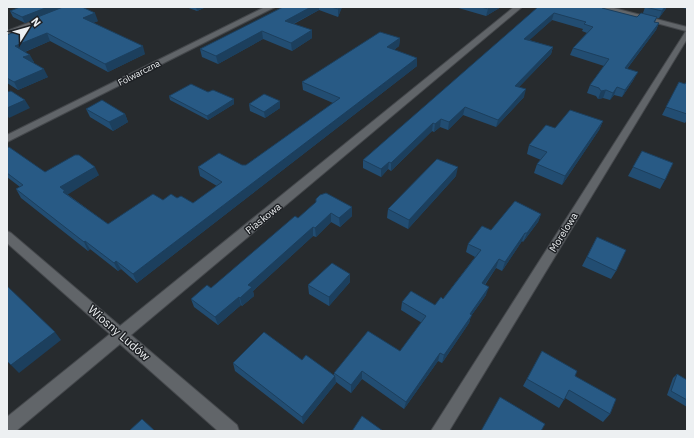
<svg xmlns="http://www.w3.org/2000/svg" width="694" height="438" viewBox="0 0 694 438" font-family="'IBM Plex Sans',sans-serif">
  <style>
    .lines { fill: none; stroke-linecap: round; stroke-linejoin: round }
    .street-casing { stroke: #45484c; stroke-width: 2 }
    .street { fill: #616569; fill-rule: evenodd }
    .wall { fill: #224d72 }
    .shaded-wall { fill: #1c3f5d }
    .building { fill: #285a85; stroke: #1c3f5d }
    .labels { text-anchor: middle; stroke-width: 3; stroke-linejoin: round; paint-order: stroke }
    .far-street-label { font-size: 9px; fill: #edf0f2; stroke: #1e2125 }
    .street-label { font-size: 10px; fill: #edf0f2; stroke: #1e2125 }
    .near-street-label { font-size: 12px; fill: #edf0f2; stroke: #1e2125 }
  </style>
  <rect width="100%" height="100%" fill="#272b2e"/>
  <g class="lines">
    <defs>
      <path id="street" d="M71,7H81L7,36V31Z
        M265,7H275L7,142V135Z
        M514,7H522L131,335L237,425L239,431H218L120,344L16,431H7V417L110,334L7,243V231L11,233L120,326Z
        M597,7H610L687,27V39L449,431H431L686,31Z"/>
    </defs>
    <use href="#street" class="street-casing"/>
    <use href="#street" class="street"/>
  </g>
  <path class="wall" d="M186,7H206L197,11Z
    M283,7H342L338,17L319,10L294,24L312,30V38L292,51L263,39L218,64L202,57L200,49Z
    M455,7H501L486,16Z
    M538,7H605L604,9L637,17L643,13L645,7H667L659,18H657L655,22L659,23L656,30L627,69L634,79L622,97L614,95L610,100L603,98L598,99L596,96L587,93L590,85L604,66L570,55L573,48L587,33L582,31L583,29L552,20L529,40L553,47L551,54L519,87L524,97L496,127L463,115L448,130L440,127L434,132L432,131L391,171L388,169L381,177L363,168V160Z
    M679,7H687V9Z
    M10,11L98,21L93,23L145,54L108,72L50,41L25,52L34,62L33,63L48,77L18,90L7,83V35L32,25L30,21L25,23L13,17Z
    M400,38L399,46L394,50L417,66L137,283L121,269L118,271L90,249L88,251L21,198L16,189L20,187L7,177V148L45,172L99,175L67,194L108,224L163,200L177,198L193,203L217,186L200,176L198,167L246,165L333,103L303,90L302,82Z
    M687,81V120L685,123L662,115L679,82L685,84Z
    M208,92L234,104L208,120L170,100L169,96Z
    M280,101V108L265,118L250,111L249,104Z
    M86,109L125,114L128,122L113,131L90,117Z
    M603,121L599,130L562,185L534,173L537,164L541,160L527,154L529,145L555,128Z
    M642,151L665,180L660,189L628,176Z
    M456,176L408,229L387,218L388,209Z
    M352,207V216L340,227L331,222L316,237L313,236L253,291L254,296L242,306L241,305L218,325L194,307L191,299L211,288L298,218Z
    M541,214L538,222L523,242L522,241L502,271L496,268L485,285L486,295L471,316L469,323L442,363L438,361L404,409L362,379L351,393L336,382V383L303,424L235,371L233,363L334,375V373L400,351L422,323L401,310L402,302L435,305L443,299L475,257L466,252L468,244L491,230Z
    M597,237L616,271L611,279L582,266Z
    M350,282L329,306L309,294L308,285Z
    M542,351L575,376L610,414L603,422L565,398L559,408L523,386Z
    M677,374L687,380V407L667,395L673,378Z"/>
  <path class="shaded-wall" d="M48,7H67L30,20V21L25,23L22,17Z
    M196,7H206L197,11Z
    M311,7H319V10L285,28V21Z
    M339,7H342L338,17V9Z
    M490,7H501L486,16L488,9Z
    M665,7H667L659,18L662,11Z
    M95,13L98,21L86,26L83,18Z
    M554,13L552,20L523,46L524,39Z
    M659,23L656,30L622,75L625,68Z
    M312,30V38L292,51L291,43Z
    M262,31L263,39L218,64L216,56Z
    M47,33L50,41L19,54L15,46Z
    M400,38L399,46L387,55V47Z
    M143,46L145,54L108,72L105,64Z
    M553,47L551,54L513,93L515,86Z
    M30,55L34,62L27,65L23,57Z
    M417,58V66L137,283L133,274Z
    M44,69L48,77L18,90L14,82Z
    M638,72L634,79L622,97L625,90Z
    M617,87L614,95L610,100L613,93Z
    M526,89L524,97L496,127L498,120Z
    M606,90L603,98L598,99L601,91Z
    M234,99V104L208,120L207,116Z
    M25,100L30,108L9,118L7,115V108Z
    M280,101V108L265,118L264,112Z
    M465,107L463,115L448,130L449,122Z
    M125,114L128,122L113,131L109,122Z
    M441,119L440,127L434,132L435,124Z
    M603,121L599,130L562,185L565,176Z
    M433,123L432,131L391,171V163Z
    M389,162L388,169L381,177V169Z
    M95,167L99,175L67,195L69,199L60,187Z
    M458,167L456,176L408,229L409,220Z
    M352,207V216L340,227L339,218Z
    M331,213V222L316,237L315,228Z
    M541,214L538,222L523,242L527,233Z
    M313,227V236L253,291L254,296L242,306L240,298L248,285Z
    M525,233L522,241L502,271L505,262Z
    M85,241L90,249L88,251L84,242Z
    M499,259L496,268L479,292L482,283Z
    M116,261L121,269L118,271L114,263Z
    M350,274V282L329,306V297Z
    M489,287L486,295L471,316L469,323L442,363L444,355L470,314Z
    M239,297L241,305L218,325L215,317Z
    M55,332L61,340L19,373L11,365Z
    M440,353L438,361L404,409L406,402Z
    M362,371V379L351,393V385Z
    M335,376L336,383L303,424L302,417Z"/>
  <path class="building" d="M20,7H48L22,17L10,11Z
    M63,7H82L95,13L83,18L143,46L105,64L47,33L15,46L30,55L23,57L44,69L14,82L7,78V35L37,23L30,20Z
    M283,7H311L285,21L312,30L291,43L262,31L216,56L200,49Z
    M331,7H339L338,9Z
    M481,7H490L488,9Z
    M538,7H603L602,8L637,17L641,13L657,17L654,22L659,23L625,68L638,72L625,90L617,87L613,93L606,90L601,91L599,88L590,85L609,59L573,48L593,27L584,24L586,22L554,13L524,39L553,47L515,86L526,89L498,120L465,107L449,122L441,119L435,124L433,123L391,163L389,162L381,169L363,160Z
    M645,7H665L662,11Z
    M380,32L400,38L387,47L417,58L133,274L116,261L114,263L85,241L84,242L16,189L23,185L7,173V148L9,147L45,172L75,155H79L95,167L60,187L65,191L63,192L108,224L153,194L163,200L171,194L177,198L181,196L193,203L222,182L198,167L219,153L242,165H246L340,98L302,82Z
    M687,81V114L666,107L679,82L685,84Z
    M191,84L208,92L213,90L234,99L207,116L169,96Z
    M11,91L25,100L7,108V92Z
    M264,94L280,101L264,112L249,104Z
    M102,100L125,114L109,122L86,109Z
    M570,110L603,121L565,176L537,164L547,152L529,145L546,125L555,128Z
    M642,151L673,163L665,180L633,167Z
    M437,159L458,167L409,220L388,209Z
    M326,193L352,207L339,218L331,213L315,228L313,227L248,285L252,287L240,298L239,297L215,317L191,299L207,285L211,288L295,216L298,218L316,202V199L320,195Z
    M515,201L541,214L527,233H525L505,262L499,259L482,283L489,287L470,314L472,315L444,355L440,353L406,402L362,371L351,385L334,373L368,331L400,351L426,316L402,302L411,291L435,305L441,297L443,299L481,250L468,244L482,226L491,230Z
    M597,237L626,250L616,271L587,257Z
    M332,263L350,274L329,297L308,285Z
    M7,286L55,332L11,365L7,361Z
    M264,332L302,360L306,355L335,376L302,417L233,363Z
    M542,351L577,371L575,376L616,399L610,414L569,390L564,400L527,379Z
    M677,374L687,380V400L671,391Z
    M500,397L545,424L541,431H481Z
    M362,416L383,431H352Z
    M142,419L155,431H129Z"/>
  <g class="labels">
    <g class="far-street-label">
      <text transform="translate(139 73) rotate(-27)" y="3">Folwarczna</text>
    </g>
    <g class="street-label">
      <text transform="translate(263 218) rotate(-39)" y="4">Piaskowa</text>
      <text transform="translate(563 232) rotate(-58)" y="4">Morelowa</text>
    </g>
    <g class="near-street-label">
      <text transform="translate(119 333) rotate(41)" y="4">Wiosny Ludów</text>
    </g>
  </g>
  <rect width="694" height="438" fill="none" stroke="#edf0f2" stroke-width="16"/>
  <g transform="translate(28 28) rotate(53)" stroke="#1e2125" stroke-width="3" paint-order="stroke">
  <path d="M0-3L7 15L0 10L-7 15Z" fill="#edf0f2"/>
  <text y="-6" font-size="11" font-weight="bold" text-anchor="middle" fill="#edf0f2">N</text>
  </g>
</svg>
